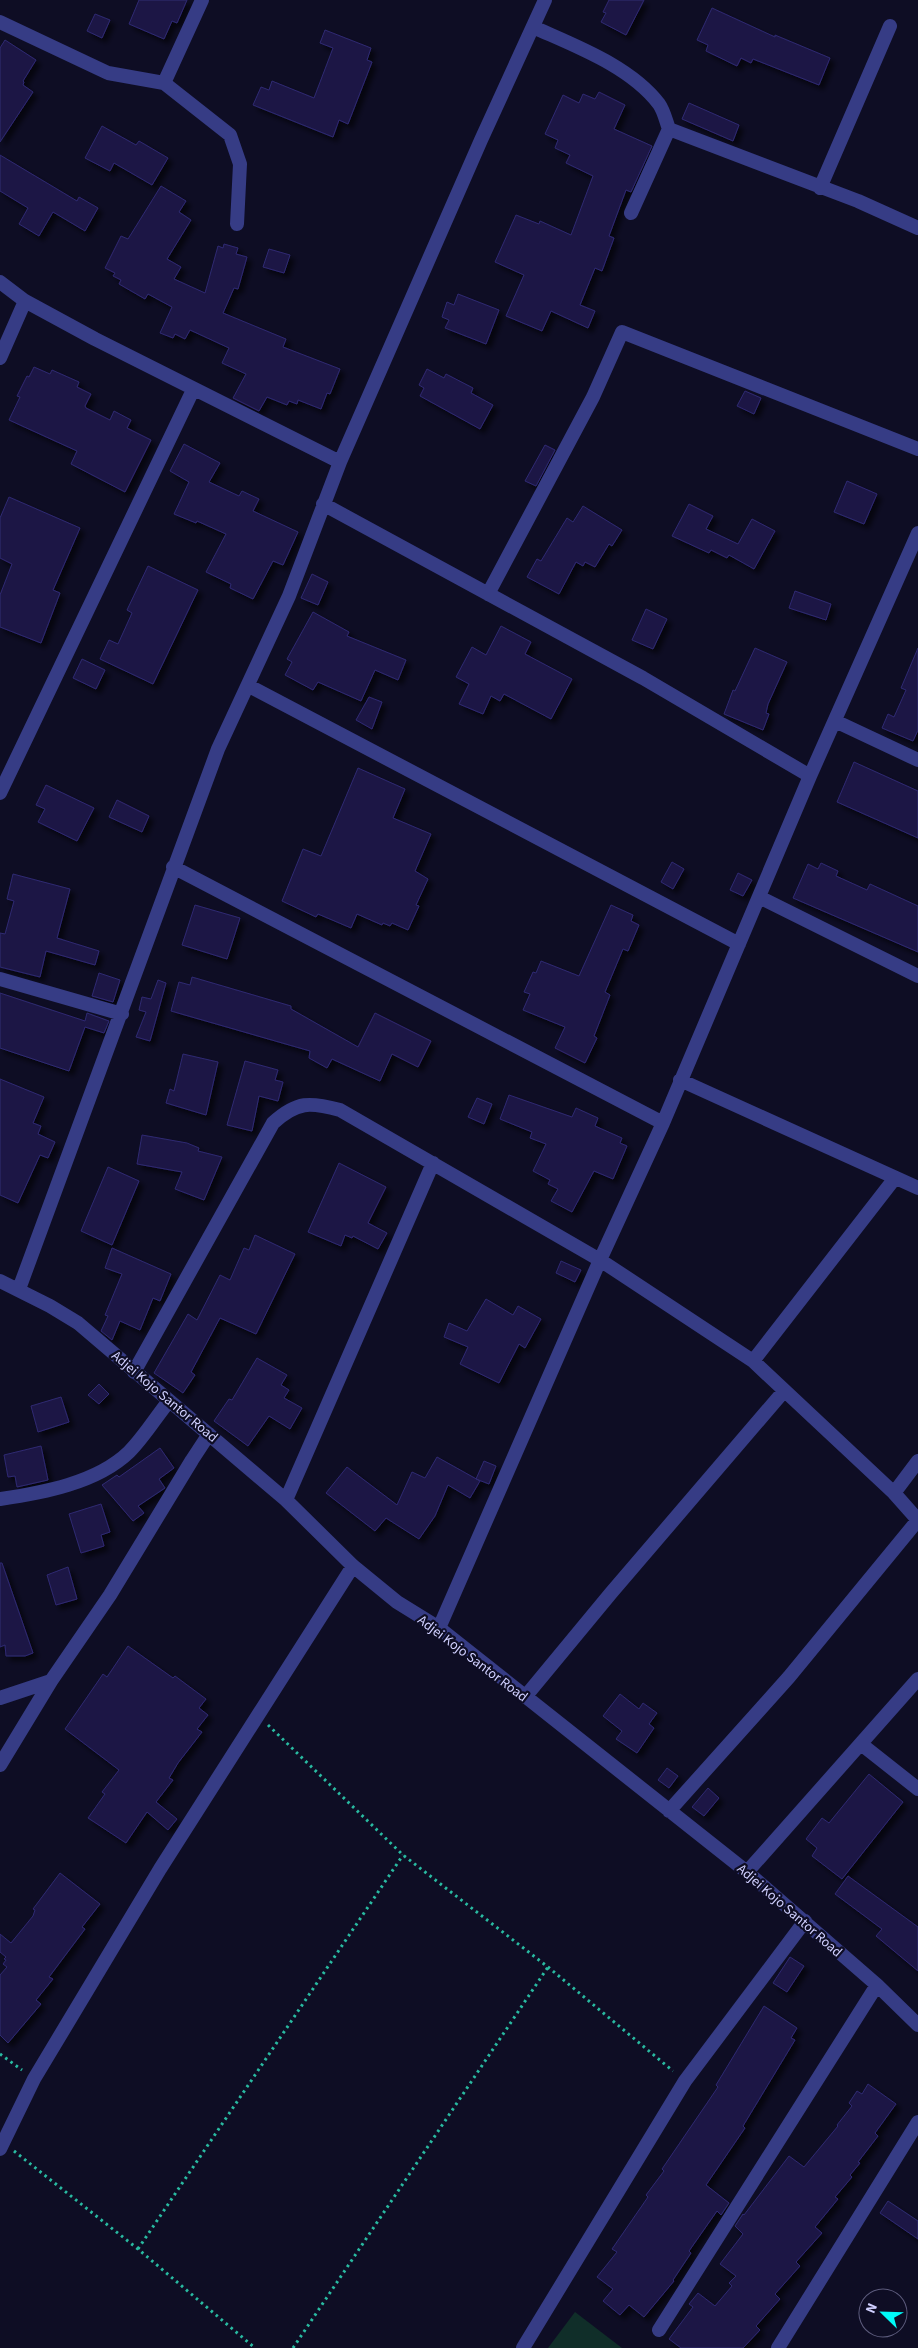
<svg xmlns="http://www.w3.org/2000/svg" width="918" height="2348" viewBox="0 0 918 2348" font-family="'Source Sans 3',sans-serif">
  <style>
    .green { fill: #102e29 }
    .building { fill: #1c1845; stroke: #2f2972; filter: url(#shadow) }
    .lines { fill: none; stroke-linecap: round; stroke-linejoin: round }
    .path { stroke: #29baa1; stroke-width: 3; stroke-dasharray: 2.5 4; stroke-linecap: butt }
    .minor { stroke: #363c85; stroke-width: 14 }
    .labels { text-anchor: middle; stroke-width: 4.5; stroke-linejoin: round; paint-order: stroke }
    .street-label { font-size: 14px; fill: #d0d0ff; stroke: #0e0d24 }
  </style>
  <defs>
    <filter id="shadow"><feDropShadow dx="4.5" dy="4.5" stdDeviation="2.5" flood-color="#0009"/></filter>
  </defs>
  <rect width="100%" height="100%" fill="#0e0d24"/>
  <path class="green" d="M575,2312L622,2348H548Z"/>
  <path class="building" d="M139,0H187L177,23L172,21L164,39L129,24Z
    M609,0H644L626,35L601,22L606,13L603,12Z
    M712,8L775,37V35L830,58L819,85L753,59L751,63L741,58L737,66L706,51L708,45L697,40Z
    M95,14L110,20L102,38L87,31Z
    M325,30L371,48L367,60L372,62L348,124L339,120L333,137L253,105L261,87L269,90L272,81L314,98L333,48L320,43Z
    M5,40L36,60L23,81L24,82L23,85L33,92L0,142V48Z
    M599,92L625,105L614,129L652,146L631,192L626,190L609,236L614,238L602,271L595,268L580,305L595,311L588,328L551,311L542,331L506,316L524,275L495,262L516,215L539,224L540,221L571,235L593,176L566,163L570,155L555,148L558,140L545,134L563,95L579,103L583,94L595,99Z
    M689,103L739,125L733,141L682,119Z
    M102,126L136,145L139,141L168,158L152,185L114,163L110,171L85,158Z
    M0,155L77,201L79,197L98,208L85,231L53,212L39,236L19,224L28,208L0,191Z
    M161,186L186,201L179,212L191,220L167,259L181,267L174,279L205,293L218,246L223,248L224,244L238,248L236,254L247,257L238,289L234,288L223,313L286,339L283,347L340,369L330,394L327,393L321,409L298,400L297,404L289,401L287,405L267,397L259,411L233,398L246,374L222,363L229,348L190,330L185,339L175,334L173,338L160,333L172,307L148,294L145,299L119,284L121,280L113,276L115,273L105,268L121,236L128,239Z
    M269,249L290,255L284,273L263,267Z
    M458,294L499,310L486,344L445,328L449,320L442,317L447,302L454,305Z
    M34,367L50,374L52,370L79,382L77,387L91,394L85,406L86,408L110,420L114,411L131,420L127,428L151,440L125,492L71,464L77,451L9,420L20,397L17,396L27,376L29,377Z
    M427,369L444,378L446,374L473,388L471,393L493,405L480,429L420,396L424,388L419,385Z
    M745,391L761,398L754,414L737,406Z
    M184,444L220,463L209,482L239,496L242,491L259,499L253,511L298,532L283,565L273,561L253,599L230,588L231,584L206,572L226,534L197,521L196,523L174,514L189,482L170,471Z
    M545,445L555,450L536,486L525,481Z
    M847,481L877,494L864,524L834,512Z
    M9,497L80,528L53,590L60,593L41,643L0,627V595L12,564L0,558V518Z
    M689,504L713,516L706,529L738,544L752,519L775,531L754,569L729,555L727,558L711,550L709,553L672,536Z
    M583,506L622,530L612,546L609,544L595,567L585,562L583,566L576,562L559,594L527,577L537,559L541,561L567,518L573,522Z
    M148,566L198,590L153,684L100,659L109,640L118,644L132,613L127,610Z
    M312,574L328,582L318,605L301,598Z
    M795,591L831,604L826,620L789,608Z
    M646,609L667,619L653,649L632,640Z
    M313,612L349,632L347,636L406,660L398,680L375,670L361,701L318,682L313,690L285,675L292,662L287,659Z
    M501,626L531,642L525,654L572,679L551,719L504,694L500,701L491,696L483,714L459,704L469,684L456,677L472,647L486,655Z
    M755,648L787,662L768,704L766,713L769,714L763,730L724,714L733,690L735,691Z
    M918,648V730L913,741L882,728L888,714L894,717L906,690L901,688Z
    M82,659L105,670L96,689L73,678Z
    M369,697L382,702L372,729L356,720Z
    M854,762L918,791V838L837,802Z
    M358,768L405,789L393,818L431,834L415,871L428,879L416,905L419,906L408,930L392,923L390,926L383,923L382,925L357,914L351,928L318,914L316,917L282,901L303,849L321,856Z
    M46,785L94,808L77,841L38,822L45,809L36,805Z
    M117,800L149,816L142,832L109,817Z
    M672,862L684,869L673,889L661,882Z
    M821,863L838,871L836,876L867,890L870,884L918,906V952L793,898L808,864L818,869Z
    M738,873L752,880L743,896L730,890Z
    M13,874L70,889L57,938L99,951L95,965L46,951L40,977L0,967V933L5,934L14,901L7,899Z
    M195,905L240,918L227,959L182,945Z
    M611,905L633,915L631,921L639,925L628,951L623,949L605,992L610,995L594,1036L597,1038L585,1063L555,1048L565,1027L523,1010L530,994L524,992L533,972L536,973L541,961L579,976Z
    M99,973L120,980L113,1002L92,996Z
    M192,977L291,1006V1009L358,1047L375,1013L431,1041L418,1067L392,1054L380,1081L332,1059L327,1068L309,1058L310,1051L171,1011L179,982L190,985Z
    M158,980L166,983L150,1041L136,1037L146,1012L139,1010L142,997L151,999Z
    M0,993L85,1021L87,1013L109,1021L104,1033L85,1027L69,1071L0,1048Z
    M183,1054L218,1062L206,1115L166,1103L170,1089L174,1091Z
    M245,1061L278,1070L275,1080L283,1082L278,1101L259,1096L252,1131L227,1125Z
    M0,1079L44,1097L33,1123L41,1126L38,1134L55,1142L48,1158L40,1155L18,1203L0,1195Z
    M509,1095L572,1117L576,1108L598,1118L595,1126L622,1138L620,1143L627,1146L613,1179L594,1171L572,1212L551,1201L558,1189L548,1184L550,1180L533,1171L546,1144L530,1138L532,1132L500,1119Z
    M477,1098L492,1104L484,1124L468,1117Z
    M142,1135L187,1143L199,1148L198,1151L222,1157L204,1200L175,1189L182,1172L137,1164Z
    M339,1163L386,1187L368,1223L387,1233L378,1249L353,1236L352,1238L345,1235L341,1246L308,1232Z
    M108,1167L139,1181L112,1245L81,1231Z
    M255,1235L295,1254L256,1334L220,1318L191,1372L195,1375L183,1393L154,1373L188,1314L197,1320L220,1275L230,1280L244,1248L249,1250Z
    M112,1248L171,1274L160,1301L153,1298L140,1330L120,1321L112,1340L101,1331L108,1316L105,1315L122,1274L105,1268Z
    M561,1261L581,1270L575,1282L556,1273Z
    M486,1299L513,1315L518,1306L541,1319L525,1348L519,1344L499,1383L460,1364L468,1347L444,1337L449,1323L467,1331Z
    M257,1358L287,1375L281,1385L289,1390L284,1398L302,1408L290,1429L269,1416L248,1446L214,1421L229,1399L232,1400Z
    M99,1384L109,1394L99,1404L88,1395Z
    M61,1397L69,1422L38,1432L31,1406Z
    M41,1446L48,1480L17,1487L15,1476L8,1477L4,1455Z
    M160,1448L174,1468L159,1479L165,1488L138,1506L144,1513L133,1521L102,1485L117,1475L119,1477Z
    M437,1457L480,1481L470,1498L448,1485L435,1516L419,1539L386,1518L375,1531L326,1493L347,1467L397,1505L412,1472L425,1478Z
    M484,1461L496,1466L489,1484L476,1479Z
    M101,1504L110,1532L101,1535L104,1546L81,1553L69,1514Z
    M0,1563H2L33,1653L25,1656H6L5,1645L0,1647Z
    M68,1567L77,1599L56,1605L47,1575Z
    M128,1646L173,1678L175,1676L206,1699L199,1708L208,1715L197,1729L202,1732L178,1763L169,1778L173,1780L156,1802L177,1819L168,1830L147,1812L126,1843L88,1818L105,1794L102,1792L119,1770L65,1729L103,1674L107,1677Z
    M620,1694L639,1709L643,1703L657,1713L649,1724L654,1728L637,1753L616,1739L622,1731L603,1716Z
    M667,1768L678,1776L669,1788L658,1780Z
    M869,1774L903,1802L842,1879L812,1856L817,1848L806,1839L822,1818L829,1823Z
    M708,1788L719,1798L704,1816L692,1807Z
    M60,1873L100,1904L82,1927L85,1929L49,1977L53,1979L36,2000L41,2004L8,2043L0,2035V1975L7,1967L3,1964L6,1960L4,1959L6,1957L0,1952V1934L11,1943L33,1916L35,1910L33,1909Z
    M848,1876L918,1927V1971L876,1936L882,1929L835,1894Z
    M790,1957L804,1966L787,1992L773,1983Z
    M764,2006L797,2028L791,2038L795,2040L743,2126L745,2128L706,2185L729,2203L721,2215L717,2211L689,2251L691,2253L673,2280L674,2281L644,2317L629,2305L620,2315L603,2301L613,2289L597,2277L617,2252L612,2249L648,2197L646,2195L664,2171L662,2169L718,2087L716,2085Z
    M868,2084L896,2104L875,2133L878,2136L858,2162L860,2163L850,2175L852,2177L835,2197L838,2199L815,2227L822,2233L796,2262L800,2266L775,2294L780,2299L756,2326L760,2330L743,2348H681L669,2339L693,2307L689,2304L698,2293L715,2306L732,2286L729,2283L736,2276L720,2264L743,2234L735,2226L743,2214L744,2215L789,2156L804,2167L838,2126L837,2125L852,2106L849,2103L857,2091L862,2094Z
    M888,2201L918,2221V2239L880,2213Z"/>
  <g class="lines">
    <path class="path" d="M268,1725L403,1855L548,1967L673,2071
      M0,2054L22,2070
      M14,2151L138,2249L255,2348
      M138,2249L403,1855
      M293,2348L548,1967"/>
    <path class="minor" d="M0,22L108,73L164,83L230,135L240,164L237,224
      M533,27C575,46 630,66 659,104C664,111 666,121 669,129L858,201L918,228
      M164,83L202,0
      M820,188L890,26
      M631,213L669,129
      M0,282L25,301L95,339L340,462L481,140L545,0
      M0,358L25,301
      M323,504L643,678L810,776
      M488,594L593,397L622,332L918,449
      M249,686L739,944
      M835,721L918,760
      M0,793L193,390
      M173,867L663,1123
      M759,897L918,976
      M0,979L122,1014
      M680,1080L918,1188
      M0,1281L50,1306L78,1323L286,1500L353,1566L397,1602L439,1628L747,1872L877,1985L918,2025
      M19,1289L218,749L289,596L340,462
      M753,1361L895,1178
      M134,1372L273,1123C297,1101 310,1102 340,1110L600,1260L753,1361L894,1493L918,1520
      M894,1493L918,1461
      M0,1499C42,1493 97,1483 129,1452C144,1437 156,1417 169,1401
      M286,1500L433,1163
      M439,1628L600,1260L663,1123L810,776L918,533
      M525,1697L611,1593L784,1391
      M0,1698L51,1681
      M861,1744L918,1789
      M0,1765L51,1681L110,1595L192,1460L209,1434
      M669,1811L789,1677L918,1520
      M747,1872L918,1679
      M0,2149L34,2079L160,1869L353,1566
      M659,2330L877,1985
      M523,2348L685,2081L805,1921
      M778,2348L918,2122"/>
  </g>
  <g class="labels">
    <g class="street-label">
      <text transform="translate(165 1396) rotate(40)" y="5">Adjei Kojo Santor Road</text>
      <text transform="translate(473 1658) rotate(37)" y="5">Adjei Kojo Santor Road</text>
      <text transform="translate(790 1910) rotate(41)" y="5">Adjei Kojo Santor Road</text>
    </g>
  </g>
  <g transform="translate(883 2313) rotate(293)"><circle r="24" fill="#0e0d24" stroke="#5c5b7c"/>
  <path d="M0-4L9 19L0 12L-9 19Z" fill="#00fbf8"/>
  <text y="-8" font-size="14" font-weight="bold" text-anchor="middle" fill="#d0d0ff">N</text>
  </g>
</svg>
